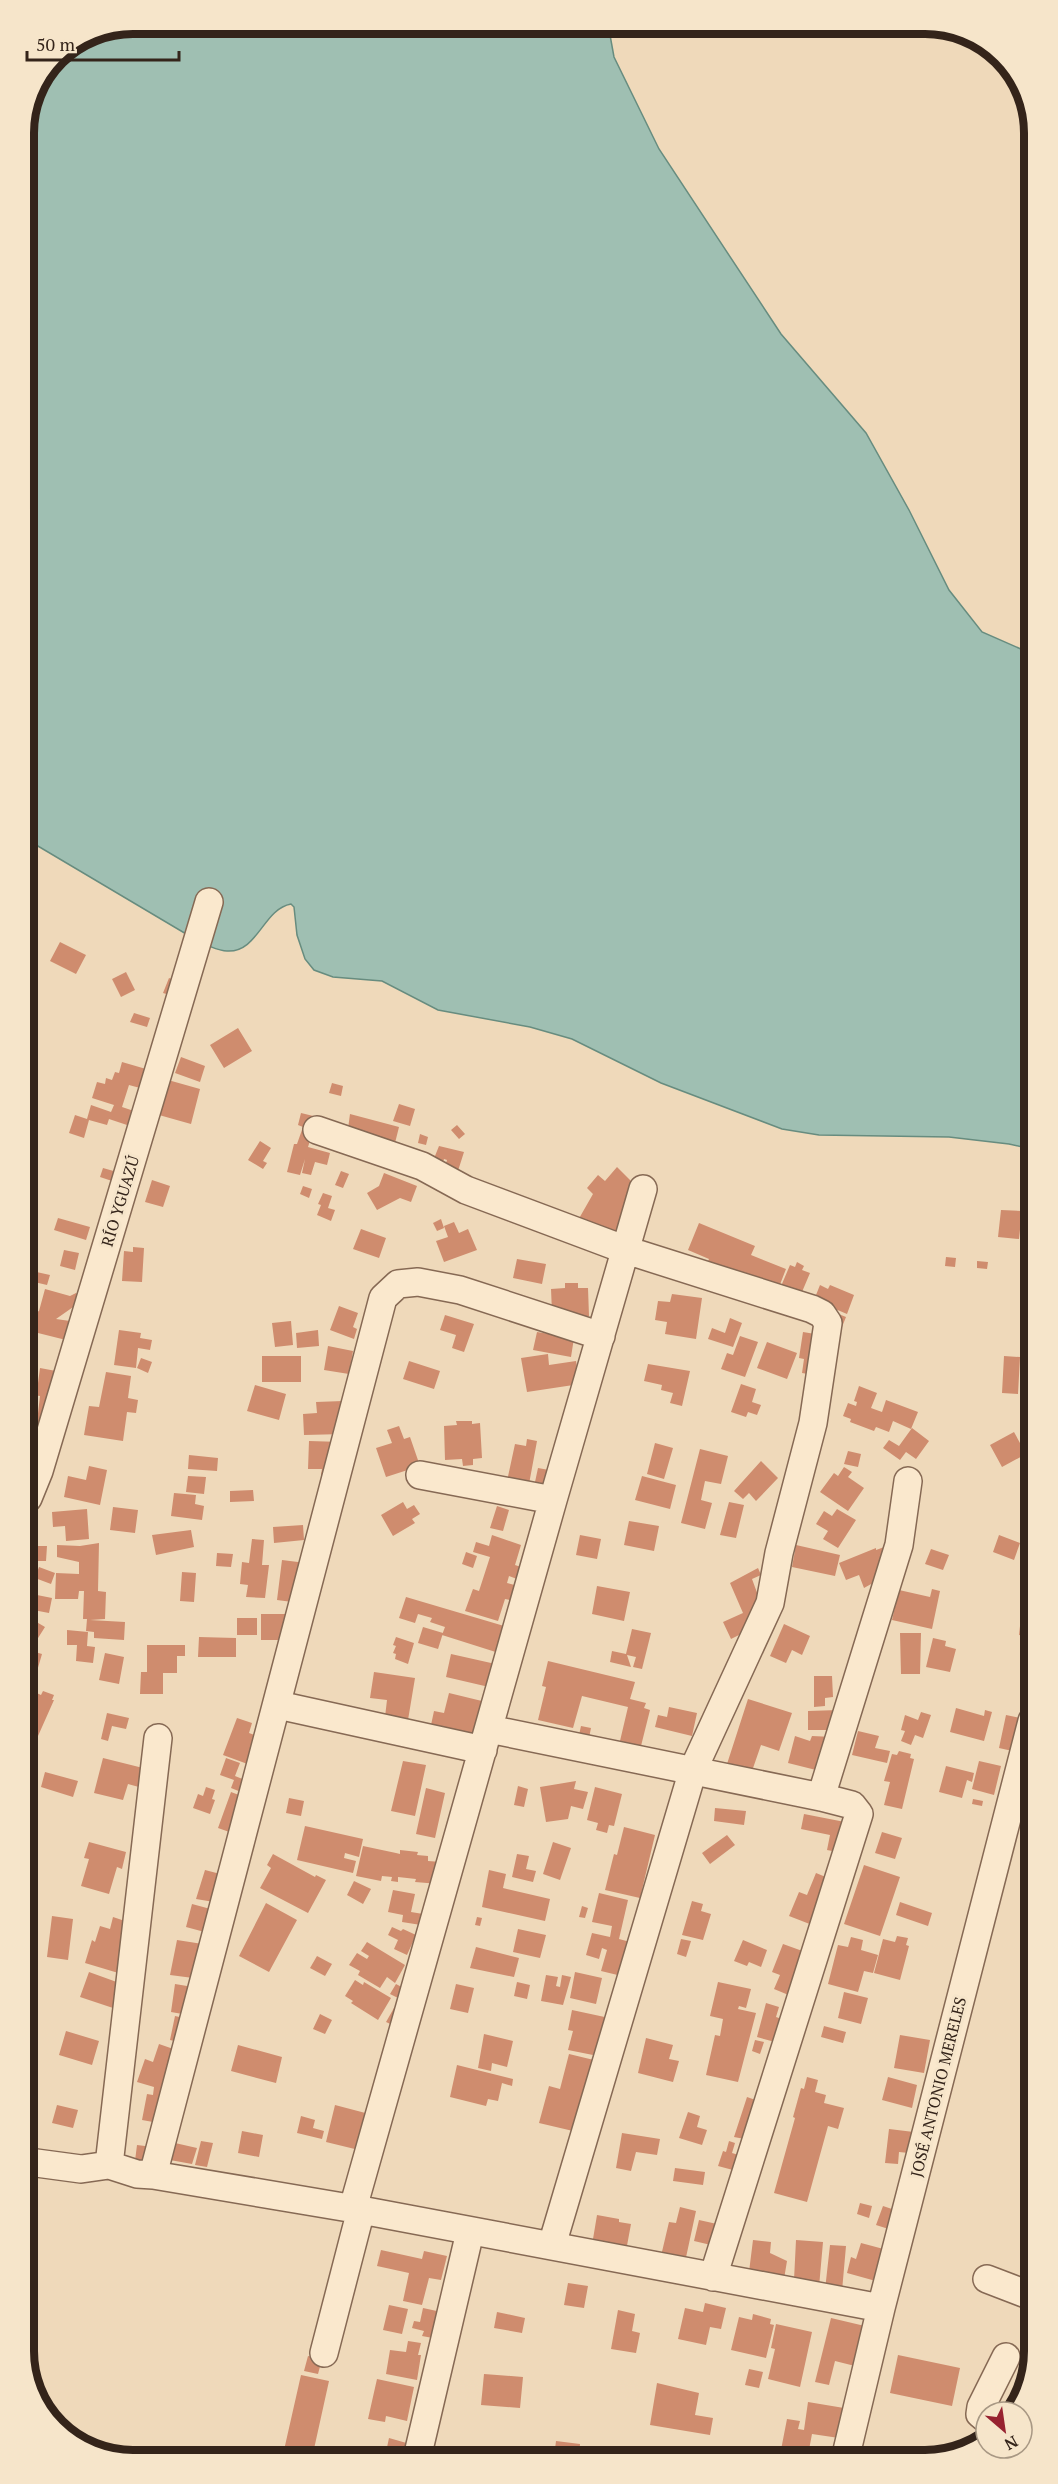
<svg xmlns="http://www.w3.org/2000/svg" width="1058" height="2484" viewBox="0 0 1058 2484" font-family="'PT Serif',serif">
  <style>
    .water { fill: #9fbfb2; stroke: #678c7f; stroke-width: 1.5 }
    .building { fill: #cf8c6e }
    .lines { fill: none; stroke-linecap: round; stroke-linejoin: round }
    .minor-casing { stroke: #866954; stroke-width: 30 }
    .minor { stroke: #fae8cd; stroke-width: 27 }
    .labels { text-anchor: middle; stroke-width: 6; stroke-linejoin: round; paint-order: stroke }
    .street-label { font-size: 16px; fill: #34241a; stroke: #f6e5ca }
    .rim { fill: none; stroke: #34241a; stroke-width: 8 }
  </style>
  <rect width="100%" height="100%" fill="#efd9ba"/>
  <path class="water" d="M133,24H608L614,57L659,149L781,334L866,433L909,510L949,590L982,632L1030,653L1031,1149L1009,1144L949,1137L819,1135L782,1129L661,1083L572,1039L530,1027L438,1010L382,981L333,977L314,970L305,959L297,935L294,907L291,904C263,909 258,953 227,951C219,951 210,946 203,944L26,839L24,127L56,56L92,32Z"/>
  <path class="building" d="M60,942L86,955L76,974L50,961Z
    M126,972L135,990L121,997L112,979Z
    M169,978L182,983L176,997L163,993Z
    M134,1013L150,1018L147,1027L130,1022Z
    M238,1028L252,1051L224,1068L210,1045Z
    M181,1057L205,1066L200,1082L175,1073Z
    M122,1062L146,1069L140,1088L129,1085L122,1107L140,1113L136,1128L109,1119L107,1125L89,1120L84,1138L69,1133L75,1115L87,1119L91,1105L111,1112L114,1105L92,1098L97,1082L105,1084L106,1078L112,1080L115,1072L119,1073Z
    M168,1080L200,1089L191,1124L159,1115Z
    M332,1083L343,1086L341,1096L329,1093Z
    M399,1104L415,1109L410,1126L393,1121Z
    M301,1113L338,1122L335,1132L314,1128L308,1147L330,1153L327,1165L315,1162L311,1175L302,1173L305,1159L300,1175L287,1172L294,1144H297L303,1127L298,1125Z
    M350,1114L399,1127L395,1143L347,1136Z
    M457,1125L465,1134L459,1139L451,1130Z
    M420,1134L428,1137L426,1145L418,1143Z
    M260,1141L271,1148L263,1161L267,1163L263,1169L248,1160Z
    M439,1146L464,1152L457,1174L444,1170L447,1160L444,1159L440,1170L416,1150L435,1156Z
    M617,1167L639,1189L611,1239L577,1222L593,1194L587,1188L598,1175L605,1181Z
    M103,1168L124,1174L121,1184L100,1177Z
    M341,1171L349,1174L343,1188L335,1185Z
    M384,1173L417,1186L411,1202L400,1198L377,1210L367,1193L379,1186Z
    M152,1180L170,1186L163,1207L145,1202Z
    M303,1186L312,1189L309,1198L300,1194Z
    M323,1193L332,1196L328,1208L335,1210L331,1221L317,1215L321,1205L318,1204Z
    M1001,1210L1022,1211L1019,1239L998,1237Z
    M58,1218L90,1227L86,1240L54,1230Z
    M441,1219L444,1228L437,1231L433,1223Z
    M454,1222L459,1233L468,1229L477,1250L444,1262L436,1241L448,1237L444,1226Z
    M699,1223L755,1246L751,1255L786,1269L779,1287L744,1272L743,1276L706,1266L709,1259L688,1250Z
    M361,1229L386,1238L379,1258L353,1249Z
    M133,1247L144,1248L142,1282L122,1281L124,1251L133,1252Z
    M64,1250L79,1253L75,1270L60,1266Z
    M946,1257L956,1258L955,1267L945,1266Z
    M517,1259L546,1264L542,1284L513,1278Z
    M977,1261L988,1262L987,1269L977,1268Z
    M797,1262L804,1266L802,1270L810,1273L799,1299L779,1291L790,1265L795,1267Z
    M32,1271L50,1275L47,1285L30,1281Z
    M565,1283H578V1288H588L589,1316H568L552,1312L551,1289L565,1288Z
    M820,1285L828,1289L830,1285L854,1295L847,1314L814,1300Z
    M45,1289L70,1296L76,1293L79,1296L76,1305L56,1319L70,1321L66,1340L34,1332L33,1314L39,1311Z
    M672,1294L702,1298L696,1339L665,1334L667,1322L655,1320L658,1301L670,1302Z
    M339,1306L358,1313L353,1327L357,1329L354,1339L330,1330Z
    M831,1311L846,1317L840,1332Z
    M445,1315L474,1324L464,1352L452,1348L456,1335L440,1330Z
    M730,1318L742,1323L733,1347L708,1339L712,1328L725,1333Z
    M291,1321L293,1345L275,1347L272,1323Z
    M119,1330L141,1333L140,1338L152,1340L150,1350L138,1348L136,1368L114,1365Z
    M318,1330L319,1346L297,1348L296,1333Z
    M537,1332L574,1338L571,1357L533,1350Z
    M803,1332L821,1335L814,1375L802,1373L804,1359L799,1358Z
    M740,1336L758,1342L745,1377L721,1369L727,1353L733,1355Z
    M767,1342L797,1353L787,1379L757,1368Z
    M328,1346L353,1351L349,1374L324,1370Z
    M548,1354L549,1365L576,1361L580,1384L527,1392L521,1358Z
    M262,1356H301V1382H262Z
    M1004,1356L1020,1357L1018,1394L1002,1393Z
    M141,1358L152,1362L148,1373L137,1368Z
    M409,1361L440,1371L434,1389L403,1379Z
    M648,1364L690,1371L682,1406L670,1403L673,1393L661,1390L662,1385L644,1381Z
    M40,1368L56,1371L49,1423L37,1422L40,1396L33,1395L34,1382L38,1383Z
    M106,1372L131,1376L128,1398L138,1400L136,1413L127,1412L123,1441L84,1435L89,1406L99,1407Z
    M741,1384L756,1389L752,1402L761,1405L757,1415L748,1412L746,1417L731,1412Z
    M255,1385L286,1394L279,1420L247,1411Z
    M859,1386L877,1393L871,1408L882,1412L886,1400L918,1412L911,1429L893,1421L889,1432L876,1427L874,1431L850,1422L851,1419L843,1416L848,1403L856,1406L857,1402L854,1401Z
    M343,1401L344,1434L304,1435L303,1414L317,1413L316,1402Z
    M456,1421H472V1424L480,1423L482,1458L473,1459V1465L463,1466L462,1459L445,1460L444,1426L457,1425Z
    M27,1425L37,1427L33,1442L28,1441Z
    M399,1426L404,1439L410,1437L420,1466L386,1477L376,1448L392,1443L387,1430Z
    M912,1428L929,1441L916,1459L906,1452L900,1460L883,1448L889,1440L899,1446Z
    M1014,1432L1026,1454L1002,1467L990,1445Z
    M527,1439L537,1441L529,1484L507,1481L515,1444L526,1446Z
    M309,1441L342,1442L335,1475H321L322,1469H308Z
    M655,1443L673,1448L664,1479L647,1474Z
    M700,1449L728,1456L721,1484L705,1481L701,1500L712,1503L705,1529L681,1523Z
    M848,1451L861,1454L858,1467L844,1464Z
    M189,1455L218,1458L217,1471L188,1469Z
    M761,1461L778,1478L756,1501L749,1493L743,1499L734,1491Z
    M89,1466L107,1470L100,1505L64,1497L68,1476L86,1480Z
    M844,1467L852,1472L848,1477L864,1488L848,1511L820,1492L834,1473L838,1476Z
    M538,1468L560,1472L555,1485L535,1482Z
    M188,1476L206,1477L204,1494L186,1492Z
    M642,1476L676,1485L670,1509L635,1500Z
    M253,1490L254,1501L230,1502V1491Z
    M174,1493L196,1495L195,1504L204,1506L202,1520L171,1516Z
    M403,1502L407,1509L414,1505L420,1514L412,1519L415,1523L393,1536L381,1515Z
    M729,1502L744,1505L736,1538L720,1535Z
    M497,1506L509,1510L503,1531L490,1528Z
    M113,1507L138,1510L135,1533L110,1530Z
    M87,1509L89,1539L66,1541L65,1526L53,1527L52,1512Z
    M837,1509L856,1520L838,1548L823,1539L828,1531L816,1524L824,1511L832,1516Z
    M629,1521L659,1526L654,1551L624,1545Z
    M303,1525L304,1540L274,1543L273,1527Z
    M191,1530L194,1547L156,1555L152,1535Z
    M492,1535L521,1545L515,1565L521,1567L517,1579L509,1576L507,1583L522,1587L519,1602L505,1599L498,1621L465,1611L473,1589L479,1591L490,1557L473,1552L476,1542L489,1546Z
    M580,1535L601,1539L597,1559L576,1555Z
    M999,1535L1020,1543L1014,1560L993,1552Z
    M252,1539L264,1540L262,1565H269L265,1598L246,1597L248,1585L240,1584L242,1562L249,1563Z
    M99,1543L98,1591L106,1592L105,1619L90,1620L125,1622L124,1640L94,1638V1632L86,1631L87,1619H83L84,1591H79L78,1599H55L56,1573L79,1574V1562L57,1557V1545L80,1546Z
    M796,1545L840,1555L835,1576L792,1567Z
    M890,1545L889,1574L864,1588L859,1575L846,1580L839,1563L876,1548V1550Z
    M35,1546H47L46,1561H35Z
    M931,1549L949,1555L943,1570L925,1564Z
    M466,1552L477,1556L473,1568L462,1564Z
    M217,1553L233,1554L231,1567L216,1566Z
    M282,1560L306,1563L300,1603L277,1600Z
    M39,1567L55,1573L51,1584L35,1578Z
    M758,1568L761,1575L752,1579L763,1609L757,1626L731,1639L723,1622L743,1613L730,1583Z
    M182,1572L196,1573L194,1602L180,1601Z
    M597,1586L630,1592L624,1621L592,1614Z
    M932,1589L940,1591L932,1629L892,1620L899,1590L930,1597Z
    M32,1594L52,1598L49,1613L28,1609Z
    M406,1597L511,1628L502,1654L442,1635L445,1627L430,1622L432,1618L418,1614L415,1623L399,1618Z
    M261,1614H290V1640H261Z
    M28,1617L45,1627L33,1646L28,1643Z
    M1021,1617L1032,1618V1637L1019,1635Z
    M237,1618H257V1635H237Z
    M784,1624L810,1636L802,1655L792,1650L786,1663L770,1656Z
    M423,1627L443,1633L438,1649L418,1643Z
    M632,1629L651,1633L642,1669L633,1667L636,1657L627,1655L631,1667L610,1662L612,1651L626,1654Z
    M67,1630L88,1632L87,1646L95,1647L93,1663L76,1661L77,1645H67Z
    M900,1633H921L920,1674H901Z
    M199,1637L236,1638V1657H198Z
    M396,1637L414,1643L408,1664L395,1659L396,1654L393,1653L396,1646L393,1645Z
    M933,1638L946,1641L945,1646L956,1649L950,1672L926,1667Z
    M147,1645H185V1656H177V1673H163V1694H140L141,1672H147Z
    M28,1650L42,1654L35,1678L28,1676Z
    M105,1653L124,1657L119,1684L99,1680Z
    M451,1654L500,1665L489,1687L446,1677Z
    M548,1661L635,1682L630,1699L646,1703L644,1708L650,1710L641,1746L620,1741L628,1707L582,1696L573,1728L538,1720L546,1687L542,1686Z
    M374,1672L415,1678L408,1720L385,1717L387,1700L370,1698Z
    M814,1676H832L833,1697L825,1698V1706L814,1707Z
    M28,1689L41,1695L43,1691L54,1695L52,1700H54L38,1736L28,1732Z
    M449,1693L486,1702L481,1722L476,1721L472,1735L431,1725L434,1711L444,1713Z
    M748,1699L792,1713L779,1751L761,1745L752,1771L727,1764Z
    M669,1707L697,1713L692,1736L655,1727L658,1715L667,1717Z
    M956,1708L984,1716L985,1710L992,1712L984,1741L950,1732Z
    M839,1710V1730H808V1711Z
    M921,1712L931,1715L923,1738L915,1735L911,1745L901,1741L905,1731L901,1730L905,1715L918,1720Z
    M107,1713L129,1718L126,1729L112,1726L108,1741L101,1739Z
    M1006,1715L1029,1720L1021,1753L999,1748Z
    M237,1718L252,1723L249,1733L263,1738L253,1766L223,1755Z
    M581,1726L591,1728L589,1738L579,1735Z
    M858,1731L879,1736L875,1748L890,1751L887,1763L852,1755Z
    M795,1736L810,1741L812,1736L833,1737L830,1760L817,1759L816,1770L788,1763Z
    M899,1751L911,1754L910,1758L914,1759L902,1809L884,1805L890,1782L884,1781L892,1754L897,1755Z
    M103,1758L151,1770L146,1789L128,1784L123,1800L94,1793Z
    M226,1758L240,1763L235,1776L250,1782L246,1794L231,1788L234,1780L220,1775Z
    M403,1761L426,1765L415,1816L391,1811Z
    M979,1761L1001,1766L994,1795L972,1789Z
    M946,1766L974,1773L972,1782L967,1780L962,1798L939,1792Z
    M45,1772L78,1781L73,1797L41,1787Z
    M576,1781L574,1789L588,1792L583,1809L571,1806L568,1819L546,1822L540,1787Z
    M518,1786L528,1789L524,1807L514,1805Z
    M206,1787L215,1790L212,1799L215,1800L210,1814L193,1808L198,1794L203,1796Z
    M595,1787L622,1794L614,1826L609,1825L607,1833L596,1830L598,1823L587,1820Z
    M426,1788L445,1793L435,1838L416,1834Z
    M231,1792L247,1798L238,1835L218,1828Z
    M289,1798L304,1801L301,1816L286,1813Z
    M973,1799L983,1801L982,1806L972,1804Z
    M715,1808L746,1811L744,1825L714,1821Z
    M804,1814L850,1823L843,1853L827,1850L830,1835L801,1829Z
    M305,1826L363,1839L359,1857L345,1853L344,1858L356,1861L353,1873L297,1860Z
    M624,1827L655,1835L640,1898L605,1890L614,1854L617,1855Z
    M882,1832L902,1838L895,1859L875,1853Z
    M727,1835L735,1845L710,1864L702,1853Z
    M89,1842L126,1852L122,1869L117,1867L109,1894L81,1886L89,1859L84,1858Z
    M553,1842L571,1848L560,1880L543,1874Z
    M363,1846L396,1853L400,1854V1850L418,1852L417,1855L428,1856V1861L441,1862L439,1884L415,1882L416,1879L398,1877V1882L391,1881L392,1877L382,1876L381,1881L356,1876Z
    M273,1854L315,1877L316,1875L326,1880L308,1913L260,1888L271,1868L267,1865Z
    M517,1854L529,1856L526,1869L536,1871L533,1882L512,1877Z
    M864,1865L900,1877L880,1936L844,1924Z
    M205,1870L228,1876L220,1903L196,1899Z
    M489,1870L506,1874L503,1888L550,1899L545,1921L482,1907Z
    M816,1873L833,1880L820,1928L789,1916L799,1892L807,1895Z
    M354,1881L371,1889L363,1904L347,1895Z
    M393,1890L415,1894L411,1912L423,1914L421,1925L402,1922L403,1915L388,1912Z
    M599,1893L628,1900L619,1939L634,1943L630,1978L601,1971L607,1950L602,1948L599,1959L586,1955L592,1933L610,1937L612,1926L592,1922Z
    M692,1901L703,1904L701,1911L711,1914L703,1940L682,1935Z
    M900,1902L932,1913L928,1926L896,1915Z
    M266,1903L297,1920L269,1972L239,1956Z
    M192,1904L218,1911L212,1934L186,1927Z
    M582,1906L588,1908L585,1918L579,1917Z
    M52,1916L73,1919L68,1960L47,1957Z
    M113,1917L128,1922L125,1975L85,1963L92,1940L95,1942L100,1926L110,1929Z
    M477,1917L482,1918L480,1926L475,1925Z
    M392,1927L401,1931L403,1929L416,1935L407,1955L394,1949L398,1940L388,1935Z
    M518,1929L546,1935L540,1958L513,1952Z
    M897,1936L908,1938L906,1945L909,1946L900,1980L874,1973L883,1939L895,1942Z
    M851,1937L863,1940L861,1950L878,1955L873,1973L864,1971L858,1992L828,1984L838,1945L848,1947Z
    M681,1939L691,1941L686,1957L677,1954Z
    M177,1940L209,1945L201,1979L170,1975Z
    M743,1940L767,1950L761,1967L749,1962L747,1966L734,1961Z
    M367,1942L405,1965L395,1983L387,1977L380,1988L358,1975L360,1971L349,1965L357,1953L367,1959L369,1956L361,1951Z
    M783,1944L808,1953L791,1996L774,1989L780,1975L772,1972Z
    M476,1947L519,1958L514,1977L470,1968Z
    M317,1956L332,1964L325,1976L310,1968Z
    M89,1972L125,1985L116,2009L80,1997Z
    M575,1972L602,1978L596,2004L570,1998Z
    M546,1975L558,1977L556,1986L560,1987L562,1975L571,1977L563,2005L541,2001Z
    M355,1980L363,1985L364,1982L391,1998L378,2020L351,2003L353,2001L345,1996Z
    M517,1982L530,1985L527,1999L514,1996Z
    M718,1982L751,1989L746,2008L739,2006L738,2009L756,2013L738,2082L706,2075L715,2035L720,2036L723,2019L710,2016Z
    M175,1984L199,1988L194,2016L171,2012Z
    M396,1984L413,1993L408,2003L390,1994Z
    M456,1984L474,1988L468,2013L450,2009Z
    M844,1992L868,1998L861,2024L838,2018Z
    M766,2003L779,2007L776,2017L782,2019L775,2042L757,2037Z
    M394,2008L404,2013L397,2027L386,2022Z
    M572,2010L614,2019L598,2056L568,2050L573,2031L568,2030Z
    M320,2014L332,2020L325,2034L313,2029Z
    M175,2016L193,2020L187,2044L170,2040Z
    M824,2026L846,2032L843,2043L821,2037Z
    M66,2031L99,2041L92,2065L59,2055Z
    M484,2034L513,2041L507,2067L492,2063L491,2071L478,2068Z
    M900,2035L930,2040L924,2073L894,2068Z
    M646,2038L673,2045L669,2059L679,2061L673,2082L638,2073Z
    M755,2040L764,2042L760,2054L752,2051Z
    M159,2044L182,2052L177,2071L166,2070L162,2085L173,2086L164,2124L142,2120L147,2094L153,2095L154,2087L137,2082L145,2059L153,2062Z
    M238,2045L282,2057L276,2083L231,2071Z
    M569,2054L598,2061L590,2096L582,2094L573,2131L539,2123L549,2086L560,2089Z
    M457,2065L513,2079L512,2086L502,2083L498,2101L488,2099L486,2106L450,2097Z
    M807,2077L818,2080L815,2092L826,2095L824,2103L844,2108L838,2129L828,2126L807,2202L774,2193L795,2118L793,2117L801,2088L804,2089Z
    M888,2077L917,2085L912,2108L882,2100Z
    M747,2097L767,2104L755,2141L734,2137Z
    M57,2105L78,2110L73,2128L52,2123Z
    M335,2105L373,2115L363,2151L326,2142Z
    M688,2112L700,2116L697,2127L707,2130L702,2145L679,2138Z
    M301,2116L315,2120L313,2128L324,2131L322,2139L297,2133Z
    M889,2129L922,2133L919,2154L899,2152L898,2164L885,2163Z
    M242,2131L263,2135L259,2157L238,2153Z
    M622,2133L660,2139L657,2155L636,2152L631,2171L616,2168Z
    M201,2141L213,2143L207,2167L195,2165Z
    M729,2141L735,2143L732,2153L749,2158L744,2173L718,2166L723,2151L726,2152Z
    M175,2143L197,2148L192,2164L170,2160Z
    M137,2145L153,2147L151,2162L135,2161Z
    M675,2168L705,2172L703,2185L673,2181Z
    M860,2203L872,2206L869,2218L857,2214Z
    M883,2206L904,2213L898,2232L876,2225Z
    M680,2207L696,2211L685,2262L661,2256L669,2222L676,2223Z
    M597,2215L619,2219V2222L631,2224L626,2251L592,2245Z
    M699,2220L717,2224L711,2245L694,2241Z
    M753,2240L771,2242L770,2253L787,2261L784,2279L749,2272Z
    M796,2240L823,2242L819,2287L794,2280Z
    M861,2243L891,2251L883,2283L847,2273L851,2257L856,2259Z
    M830,2245L846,2246L842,2291L825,2290Z
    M381,2250L422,2259L424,2251L447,2256L441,2280L429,2278L422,2305L403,2301L409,2273L377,2266Z
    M568,2283L588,2286L584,2308L564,2305Z
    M705,2303L726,2308L721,2329L710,2327L706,2345L678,2339L685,2308L703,2312Z
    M389,2305L408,2309L402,2334L383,2330Z
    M423,2308L446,2313L438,2339L422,2336L424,2331L412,2328L414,2321L420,2322Z
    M618,2310L635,2314L632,2331L640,2333L636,2353L611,2349Z
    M497,2312L525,2318L522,2333L494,2328Z
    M753,2314L771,2319L770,2324L774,2325L766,2358L731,2350L739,2317L752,2320Z
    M831,2318L869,2327L863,2368L835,2361L829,2385L815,2382Z
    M776,2324L812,2332L800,2387L768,2379L775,2349L771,2348Z
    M408,2341L421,2343L418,2355H421L417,2380L386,2374L390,2350L406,2352Z
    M898,2355L960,2368L952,2406L890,2393Z
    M308,2356L322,2359L318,2374L304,2371Z
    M749,2369L763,2372L759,2388L745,2385Z
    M484,2374L523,2377L520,2408L481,2405Z
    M301,2375L329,2381L312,2458L282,2459Z
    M377,2379L414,2387L407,2421L386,2416L385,2422L368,2419Z
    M657,2383L699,2393L695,2415L713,2418L710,2435L650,2425Z
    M808,2402L844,2408L839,2438L812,2434L808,2455H780L787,2419L800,2421L798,2429L804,2430Z
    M389,2438L410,2444L407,2458H395L396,2455L386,2452Z
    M556,2441L580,2444L579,2457H554Z
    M325,2453L341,2457V2458H323Z"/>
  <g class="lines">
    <defs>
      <path id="minor" d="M317,1130L422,1166L466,1190L626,1250L812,1309L822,1314L828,1323L813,1423L779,1553L770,1603L693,1770L552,2245
        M420,1475L553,1500
        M28,1498L39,1471L209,902
        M278,1705L483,1750
        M489,1729L821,1797L852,1805L859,1814L713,2277
        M821,1797L899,1545L908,1481
        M29,2162L81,2169L109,2165L137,2174L153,2175L361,2210L881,2308
        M109,2165L158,1738
        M153,2175L383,1298L398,1284L418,1282L460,1290L601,1336
        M353,2208L553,1500L643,1189
        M987,2279L1034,2297
        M324,2353L361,2210
        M986,2419L980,2414L981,2407L1006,2357
        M846,2455L881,2308L1032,1721
        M417,2458L470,2232"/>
    </defs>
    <use href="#minor" class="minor-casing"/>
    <use href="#minor" class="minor"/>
  </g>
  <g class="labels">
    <g class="street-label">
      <text transform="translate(120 1201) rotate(-73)" y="6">RÍO YGUAZÚ</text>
      <text transform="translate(938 2087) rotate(-76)" y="6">JOSÉ ANTONIO MERELES</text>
    </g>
  </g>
  <path d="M0 0H1058V2484H0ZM133 34H925A99 99 0 0 1 1024 133V2351A99 99 0 0 1 925 2450H133A99 99 0 0 1 34 2351V133A99 99 0 0 1 133 34Z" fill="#f6e5ca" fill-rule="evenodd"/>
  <path class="rim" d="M133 34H925A99 99 0 0 1 1024 133V2351A99 99 0 0 1 925 2450H133A99 99 0 0 1 34 2351V133A99 99 0 0 1 133 34Z"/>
  <g transform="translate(1004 2430) rotate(151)"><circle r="28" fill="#f6e5ca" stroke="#a89884" stroke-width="1.5"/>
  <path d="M0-4.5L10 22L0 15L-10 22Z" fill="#972230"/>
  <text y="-9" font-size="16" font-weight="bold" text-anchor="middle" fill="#34241a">N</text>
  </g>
  <path d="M27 51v9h152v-9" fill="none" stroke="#34241a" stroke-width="3"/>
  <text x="36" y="51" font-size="18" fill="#34241a" stroke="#f6e5ca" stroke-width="4.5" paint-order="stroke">50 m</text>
</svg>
